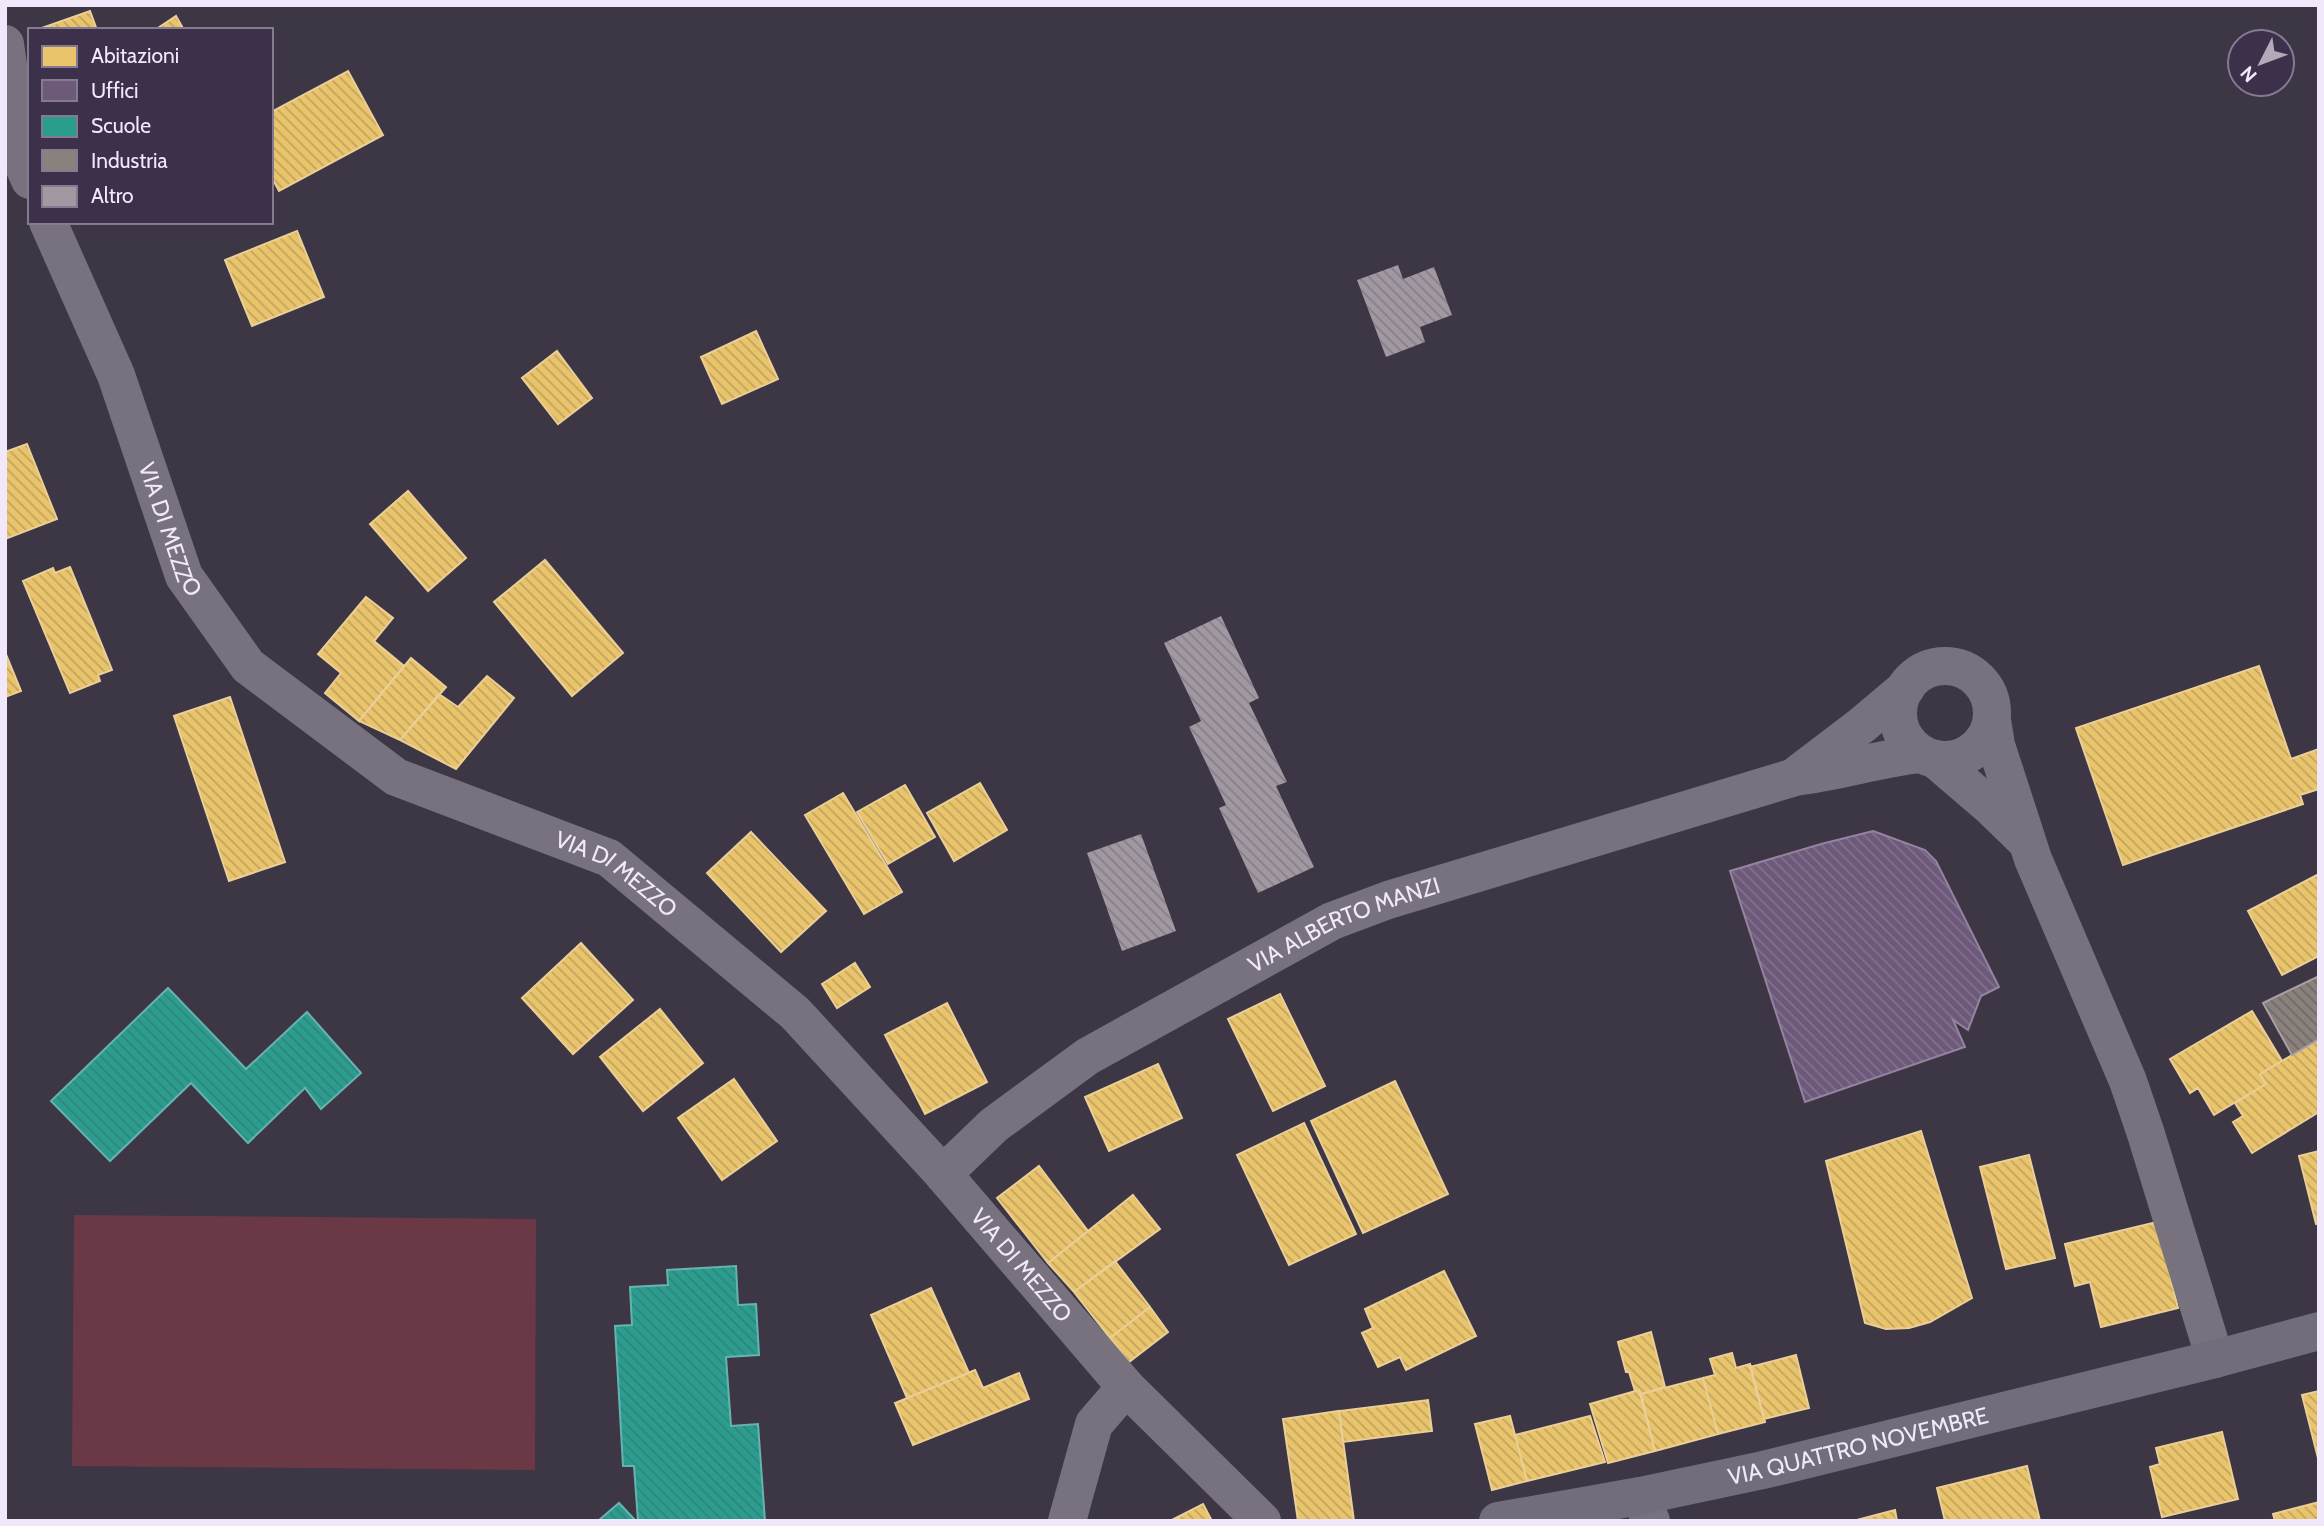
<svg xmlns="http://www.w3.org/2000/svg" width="2324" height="1526" viewBox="0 0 2324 1526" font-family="Cabin,sans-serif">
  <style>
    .green { fill: #6b3946 }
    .homes { fill: url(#homes-back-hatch); stroke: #ebcf96; stroke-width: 2 }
    .offices { fill: url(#offices-back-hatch); stroke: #9584a1; stroke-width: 2 }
    .schools { fill: url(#schools-back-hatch); stroke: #66b4af; stroke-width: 2 }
    .industry { fill: url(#industry-back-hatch); stroke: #a9a0a2; stroke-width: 2 }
    .building { fill: url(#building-back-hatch) }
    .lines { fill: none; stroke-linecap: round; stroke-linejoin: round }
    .minor { stroke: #77727e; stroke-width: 38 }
    .major { stroke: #726d7d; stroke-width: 38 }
    .labels { text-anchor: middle; stroke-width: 7; stroke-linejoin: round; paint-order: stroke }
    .street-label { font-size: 23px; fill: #f1e9fb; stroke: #3c304b }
  </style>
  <defs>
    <pattern id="homes-back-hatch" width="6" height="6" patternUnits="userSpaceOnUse" patternTransform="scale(1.75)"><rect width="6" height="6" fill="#e9c46a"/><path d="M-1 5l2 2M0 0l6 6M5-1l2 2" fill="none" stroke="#c1a462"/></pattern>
    <pattern id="offices-back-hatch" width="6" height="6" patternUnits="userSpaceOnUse" patternTransform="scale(1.75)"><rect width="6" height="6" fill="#6d597a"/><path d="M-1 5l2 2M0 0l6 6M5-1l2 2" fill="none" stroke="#82718e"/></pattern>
    <pattern id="schools-back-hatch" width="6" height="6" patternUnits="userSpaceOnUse" patternTransform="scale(1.75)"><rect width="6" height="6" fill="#2a9d8f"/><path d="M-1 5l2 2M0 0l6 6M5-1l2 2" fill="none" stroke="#33837b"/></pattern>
    <pattern id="industry-back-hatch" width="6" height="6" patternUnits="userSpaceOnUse" patternTransform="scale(1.75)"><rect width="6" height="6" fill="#8a817c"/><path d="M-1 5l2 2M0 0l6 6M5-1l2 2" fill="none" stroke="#706968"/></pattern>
    <pattern id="building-back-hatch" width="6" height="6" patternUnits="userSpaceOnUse" patternTransform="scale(1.75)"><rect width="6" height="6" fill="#a198a2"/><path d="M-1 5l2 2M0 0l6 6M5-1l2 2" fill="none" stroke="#867f88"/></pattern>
  </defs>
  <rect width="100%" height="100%" fill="#3d3645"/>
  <path class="green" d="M74,1215L536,1219L535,1470L72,1466Z"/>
  <path class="homes" d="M90,11L97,30H39V29Z
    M176,16L184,30H155Z
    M348,71L383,135L279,191L271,176V112Z
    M297,231L324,297L252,326L225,260Z
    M756,331L778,379L722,404L701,357Z
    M557,351L592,398L558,424L522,378Z
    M27,444L57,519L5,539V452Z
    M408,491L466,558L428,591L370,524Z
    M545,560L623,653L572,696L494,602Z
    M70,567L112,670L98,675L100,681L70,693L23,581L53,568L55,573Z
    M366,597L393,618L374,641L404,666L359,721L325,693L341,673L318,654Z
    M5,652L21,691L5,697Z
    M411,658L446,687L400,740L359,721Z
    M2259,666L2291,759L2319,749V789L2300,795L2303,804L2123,865L2076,728Z
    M487,676L514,698L456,769L400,740L439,694L458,707Z
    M230,697L285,862L229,881L174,716Z
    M980,783L1007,830L954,861L927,813Z
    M905,785L935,837L888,864L857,812Z
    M843,793L902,892L864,914L805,815Z
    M751,832L826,911L781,952L707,873Z
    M2319,874V956L2282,975L2248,911Z
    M581,943L633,1000L573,1054L522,998Z
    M855,963L870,987L837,1008L822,984Z
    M1280,994L1325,1086L1273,1111L1228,1019Z
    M947,1003L987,1082L925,1114L885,1035Z
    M660,1009L703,1063L643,1111L600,1057Z
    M2252,1011L2282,1061L2260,1074L2266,1084L2214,1115L2198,1088L2190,1093L2170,1059Z
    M2319,1039V1112L2252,1153L2233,1122L2243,1116L2235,1103L2266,1084L2260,1074Z
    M1158,1064L1182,1118L1109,1151L1085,1097Z
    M734,1079L777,1141L722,1180L678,1118Z
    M1395,1081L1448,1194L1363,1233L1311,1121Z
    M1304,1123L1356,1234L1289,1265L1237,1155Z
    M1921,1131L1972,1298L1930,1322L1909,1328L1886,1329L1865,1323L1826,1161Z
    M2319,1151V1223L2316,1224L2299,1156Z
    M2029,1155L2055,1258L2006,1269L1980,1167Z
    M1039,1166L1088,1231L1048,1263L997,1198Z
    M1133,1195L1160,1229L1074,1292L1048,1263Z
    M2157,1222L2178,1308L2101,1327L2090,1282L2075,1286L2065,1244Z
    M1115,1261L1150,1307L1110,1338L1074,1292Z
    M1444,1271L1476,1336L1406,1370L1400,1357L1378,1367L1362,1333L1373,1328L1365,1309Z
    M931,1288L969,1373L907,1398L871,1315Z
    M1150,1307L1168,1332L1129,1362L1110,1338Z
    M1651,1332L1665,1387L1641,1394L1639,1390L1635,1391L1629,1372H1626L1618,1342Z
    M1732,1353L1736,1368L1750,1364L1765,1422L1718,1434L1703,1378L1715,1375L1710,1359Z
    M1796,1355L1809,1408L1764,1419L1750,1367Z
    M975,1370L983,1388L1019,1373L1029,1399L913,1445L895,1403Z
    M1703,1378L1718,1434L1655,1451L1641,1394Z
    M1639,1390L1655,1451L1608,1463L1590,1404Z
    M2319,1391V1462L2302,1395Z
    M1428,1400L1432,1431L1343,1442L1339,1411Z
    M1339,1411L1354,1521H1298L1283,1419Z
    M1510,1416L1527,1481L1492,1490L1475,1424Z
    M1590,1416L1605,1462L1527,1481L1515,1435Z
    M2222,1432L2238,1499L2162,1517L2150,1467L2160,1464L2156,1448Z
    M2027,1466L2040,1521H1945L1937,1488Z
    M2319,1502V1521H2275L2273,1514Z
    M1203,1504L1212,1521H1170Z
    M1895,1510L1897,1521H1853Z"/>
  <path class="offices" d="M1873,831L1925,850L1936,861L1999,987L1981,996L1968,1030L1953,1020L1965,1047L1805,1102L1730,871L1821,844Z"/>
  <path class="schools" d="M168,988L246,1069L307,1012L361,1073L321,1109L305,1088L248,1143L191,1083L110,1161L51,1101Z
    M736,1266L738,1305L756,1304L759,1355L726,1357L731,1426L758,1424L765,1521H638L634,1466H623L615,1326L632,1325L630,1287L668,1285L667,1270Z
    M619,1503L636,1521H598Z"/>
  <path class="industry" d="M2319,976V1039L2292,1055L2263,1003Z"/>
  <path class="building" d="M1398,265L1403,279L1434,267L1452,315L1420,327L1425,342L1386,357L1357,280Z
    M1221,616L1259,698L1249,703L1287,782L1276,786L1314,867L1258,893L1219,808L1226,805L1189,727L1201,721L1164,643Z
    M1141,834L1176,931L1122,951L1087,853Z"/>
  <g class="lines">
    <g class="minor">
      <path d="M5,44L22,162L30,180"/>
      <path id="s1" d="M48,222L116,375L184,576L248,666L396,777L609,858L795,1013L943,1174L1126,1387L1262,1521"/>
      <circle cx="1945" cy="713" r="47"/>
      <path d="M1992,720L1996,745L2033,859L2128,1081L2146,1134L2215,1359"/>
      <path d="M1935,759L1991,807L2025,840"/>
      <path d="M1799,773L1862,725L1906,688"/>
      <path id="s2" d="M943,1174L994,1125L1088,1056L1332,921L1388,900L1795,777C1837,772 1878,759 1920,754"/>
      <path d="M1640,1496L1651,1521"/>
      <path d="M1067,1521L1094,1424L1126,1387"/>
    </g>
    <path class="major" id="s3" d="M1498,1521L1640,1496L1763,1470L2215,1359L2319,1331"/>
  </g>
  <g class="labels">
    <g class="street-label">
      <text dy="8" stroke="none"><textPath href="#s1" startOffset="331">VIA DI MEZZO</textPath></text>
      <text dy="8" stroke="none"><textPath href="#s1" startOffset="917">VIA DI MEZZO</textPath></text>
      <text dy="8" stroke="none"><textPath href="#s2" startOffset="476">VIA ALBERTO MANZI</textPath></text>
      <text dy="8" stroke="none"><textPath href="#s1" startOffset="1484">VIA DI MEZZO</textPath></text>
      <text dy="8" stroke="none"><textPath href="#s3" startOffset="368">VIA QUATTRO NOVEMBRE</textPath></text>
    </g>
  </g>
  <rect width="2324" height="1526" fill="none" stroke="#f1e9fb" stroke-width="14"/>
  <rect x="28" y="28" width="245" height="196" fill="#3c304b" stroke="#847a91" stroke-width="2"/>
  <rect x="42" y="46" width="35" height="21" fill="#e9c46a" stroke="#847a91" stroke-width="2"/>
  <text x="91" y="63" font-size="21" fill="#f1e9fb">Abitazioni</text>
  <rect x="42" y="80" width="35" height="21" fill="#6d597a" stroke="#847a91" stroke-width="2"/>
  <text x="91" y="98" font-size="21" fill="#f1e9fb">Uffici</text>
  <rect x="42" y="116" width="35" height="21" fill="#2a9d8f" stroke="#847a91" stroke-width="2"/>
  <text x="91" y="133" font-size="21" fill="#f1e9fb">Scuole</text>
  <rect x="42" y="150" width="35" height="21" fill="#8a817c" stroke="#847a91" stroke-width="2"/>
  <text x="91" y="168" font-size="21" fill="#f1e9fb">Industria</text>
  <rect x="42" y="186" width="35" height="21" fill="#a198a2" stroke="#847a91" stroke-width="2"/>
  <text x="91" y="203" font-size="21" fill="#f1e9fb">Altro</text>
  <g transform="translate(2261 63) rotate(228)"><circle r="33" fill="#3c304b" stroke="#847a91" stroke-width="2"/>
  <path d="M0-5L12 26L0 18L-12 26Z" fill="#b2aabb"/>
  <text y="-10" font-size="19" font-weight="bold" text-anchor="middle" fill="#f1e9fb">N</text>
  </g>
</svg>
